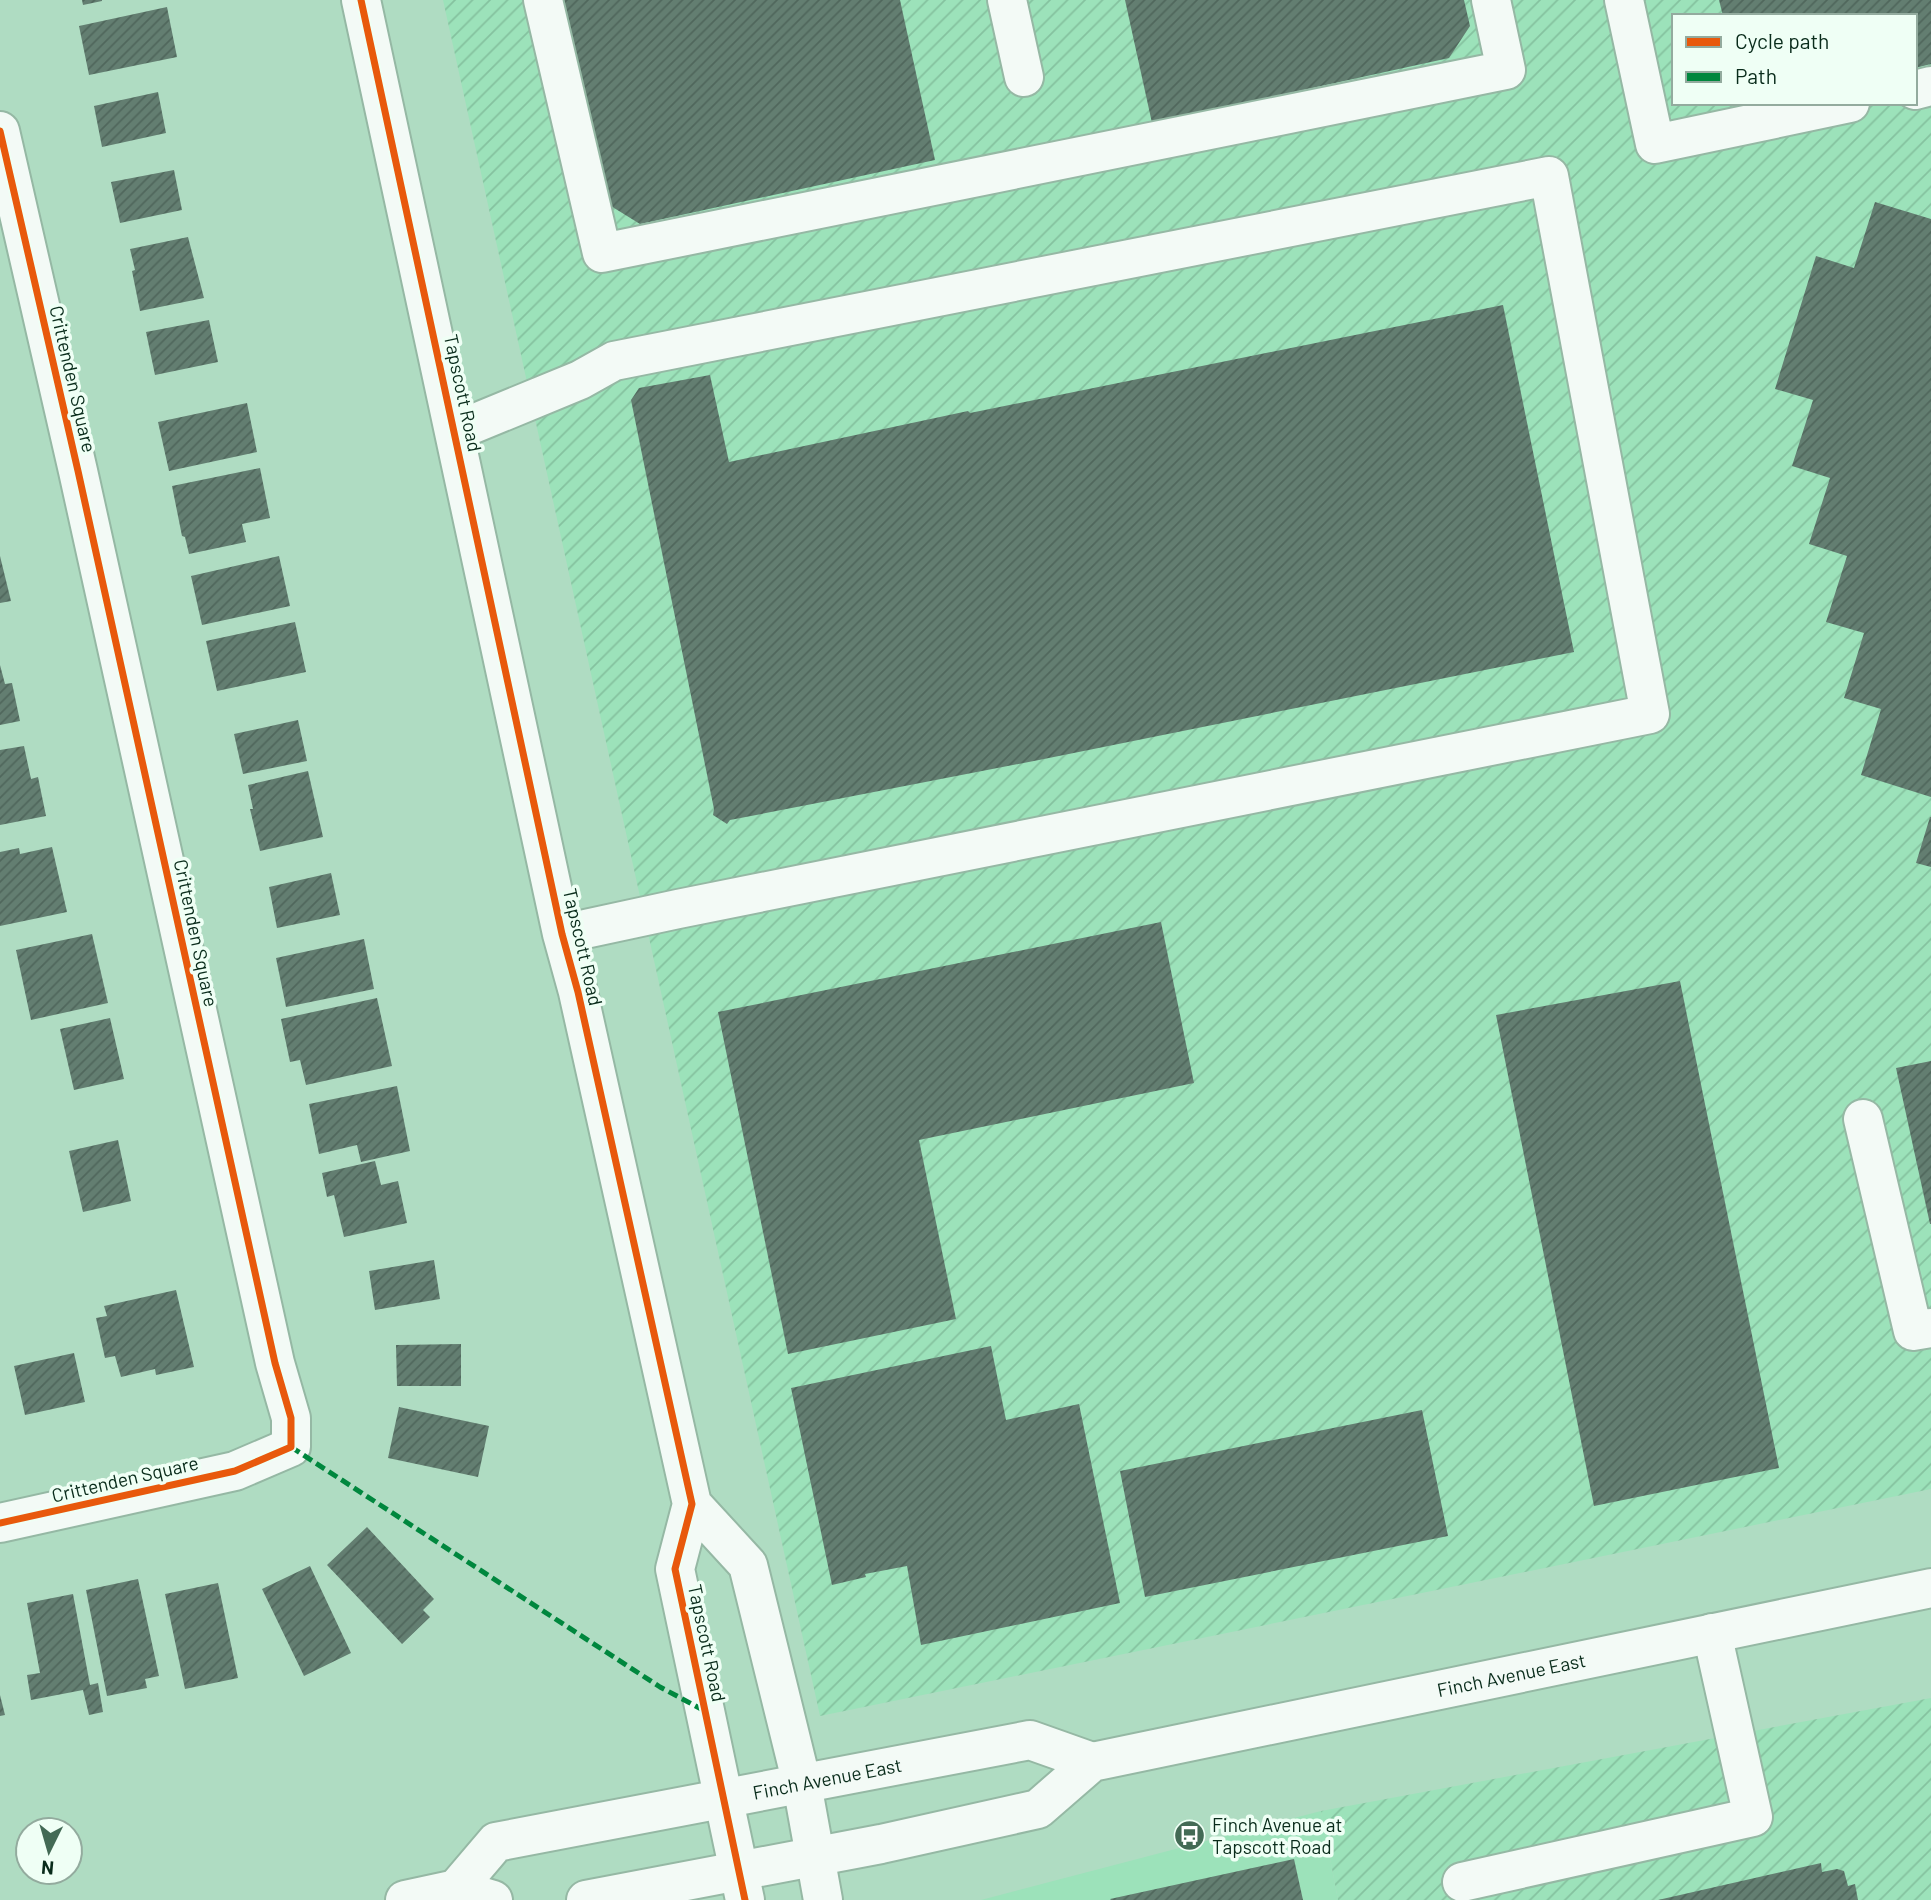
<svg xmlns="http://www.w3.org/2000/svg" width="1931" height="1900" viewBox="0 0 1931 1900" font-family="Barlow,sans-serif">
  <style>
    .built { fill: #9ce2ba }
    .industrial { fill: url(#industrial-furrows); fill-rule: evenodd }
    .building { fill: url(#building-hatch) }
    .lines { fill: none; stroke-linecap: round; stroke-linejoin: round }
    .minor-casing { stroke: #95b8a4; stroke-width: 42 }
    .major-casing { stroke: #95b8a4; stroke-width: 42 }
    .minor { stroke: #f3faf6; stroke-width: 38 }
    .major { stroke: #f3faf6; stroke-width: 38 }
    .quiet { stroke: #00873e; stroke-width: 5; stroke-dasharray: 10 5; stroke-linecap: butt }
    .cycleway-casing { stroke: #effff5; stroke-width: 11 }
    .cycleway { stroke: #e8590c; stroke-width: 7 }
    .labels { text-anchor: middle; stroke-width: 7; stroke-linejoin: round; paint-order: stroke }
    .street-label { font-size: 19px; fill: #092c1b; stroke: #effff5 }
    .poi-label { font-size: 19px; fill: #092c1b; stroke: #effff5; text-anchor: start }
  </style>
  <defs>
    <pattern id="industrial-furrows" width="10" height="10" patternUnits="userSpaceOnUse" patternTransform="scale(1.75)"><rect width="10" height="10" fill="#9ce2ba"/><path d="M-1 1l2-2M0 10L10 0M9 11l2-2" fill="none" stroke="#85c29f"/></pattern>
    <pattern id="building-hatch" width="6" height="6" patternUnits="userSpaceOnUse" patternTransform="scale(1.75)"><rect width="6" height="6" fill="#637e71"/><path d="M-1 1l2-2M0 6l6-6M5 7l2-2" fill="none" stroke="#50675c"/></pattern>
  </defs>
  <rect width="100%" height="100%" fill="#afdcc2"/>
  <path class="built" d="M1321,1811L1338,1900H981Z"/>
  <path class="industrial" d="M443,0H1931V1489L820,1716ZM1674,16H1915V103H1674Z
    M1931,1698V1900H1338L1321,1811Z"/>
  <path class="building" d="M82,0H102V1L83,5Z
    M561,0H900L935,160L640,224L606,203Z
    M1125,0H1464L1470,26L1449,58L1152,123Z
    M1719,0H1931V64L1915,68V16H1723Z
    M167,7L177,57L89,75L79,26Z
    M158,92L166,133L102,147L94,106Z
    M174,170L182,210L120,223L111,182Z
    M1875,202L1931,219V797L1861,775L1881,709L1844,698L1864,633L1826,622L1847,556L1809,544L1830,478L1792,466L1813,400L1775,389L1816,256L1854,268Z
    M188,237L204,298L140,311L132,271L135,270L130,249Z
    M1503,305L1574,652L1039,760L730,820L727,824L713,815L714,809L631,400L639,388L710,375L729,462L968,411L970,413Z
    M209,320L218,362L155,375L146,332Z
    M247,403L257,452L169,471L158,422Z
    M260,468L270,518L242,524L246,542L189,554L185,537L182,536L172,486Z
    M0,556L11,601L0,603Z
    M279,556L290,606L202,625L191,576Z
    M295,622L306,672L217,691L206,641Z
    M0,665L5,684L12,683L20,721L0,725Z
    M298,720L307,761L243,774L234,734Z
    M24,746L31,779L38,777L46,816L0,825V750Z
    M308,771L323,837L260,851L250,809H253L248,785Z
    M1930,817H1931V867L1916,863Z
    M52,847L67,912L0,926V852L19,848L20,854Z
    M331,873L340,915L277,928L269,887Z
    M1161,922L1194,1083L919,1140L956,1319L788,1354L718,1012Z
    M92,934L108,1003L31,1020L16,950Z
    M364,939L374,989L286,1007L276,958Z
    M1680,981L1779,1468L1594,1506L1496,1015Z
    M377,998L392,1066L306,1085L300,1060L290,1062L281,1019Z
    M110,1018L124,1079L74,1090L60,1029Z
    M1931,1061V1224H1930L1896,1068Z
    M397,1086L410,1151L361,1162L357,1145L319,1154L309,1104Z
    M118,1140L131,1201L83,1212L69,1151Z
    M375,1161L381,1185L398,1181L407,1223L344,1237L334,1195L327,1197L322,1173Z
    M434,1260L440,1299L375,1310L369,1271Z
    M176,1290L194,1367L156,1375L155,1369L121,1377L115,1356L105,1358L96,1318L107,1316L104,1306Z
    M461,1344V1386H397L396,1345Z
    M991,1346L1006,1420L1079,1404L1120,1603L921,1645L907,1566L865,1574L866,1577L832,1585L791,1388Z
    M74,1353L85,1402L25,1415L14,1366Z
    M399,1407L489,1426L478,1477L388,1458Z
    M1422,1410L1448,1536L1145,1597L1120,1471Z
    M367,1527L434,1599L423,1610L430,1617L402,1644L327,1565Z
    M310,1566L351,1653L304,1676L262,1589Z
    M138,1579L159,1676L145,1679L147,1688L107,1696L86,1590Z
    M218,1583L238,1678L185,1689L165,1594Z
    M73,1594L90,1685L98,1683L103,1712L89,1715L83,1690L31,1700L27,1675L40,1673L27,1603Z
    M0,1695L5,1715L0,1716Z
    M1294,1859L1303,1900H1111L1110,1899Z
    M1821,1863L1822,1872L1837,1869L1844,1871L1848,1886L1855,1884L1858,1900H1658Z"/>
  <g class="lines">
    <defs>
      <path id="minor" d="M361,0L562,934L578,992L692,1504L675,1569L745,1900
        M543,0L602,253L1506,70L1491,0
        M1007,0L1024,77
        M1624,0L1655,144L1850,103
        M1915,90L1931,86
        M0,131L78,471L275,1363L291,1418V1447L235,1471L0,1523
        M456,431L580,380L614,361L1549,176L1650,714L678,909L562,934
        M1863,1119L1913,1331L1931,1328
        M692,1504L748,1565L802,1784L823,1900
        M1462,1882L1753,1817L1712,1633"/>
      <g id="major">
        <path id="s1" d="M456,1889L496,1842L1030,1740L1092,1762"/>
        <path d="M405,1900L456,1889L493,1900"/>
        <path id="s2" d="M586,1900L881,1844L1038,1809L1092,1762L1931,1588"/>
      </g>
    </defs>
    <use href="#minor" class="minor-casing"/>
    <use href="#major" class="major-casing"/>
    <use href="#minor" class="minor"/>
    <use href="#major" class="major"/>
    <path class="quiet" d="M291,1447L660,1687L705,1711"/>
    <defs>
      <path id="cycleway" d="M361,0L562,934L578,992L692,1504L675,1569L745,1900
        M0,131L78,471L275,1363L291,1418V1447L235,1471L0,1523"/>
    </defs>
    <use href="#cycleway" class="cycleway-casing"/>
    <use href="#cycleway" class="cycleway"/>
  </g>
  <defs>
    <symbol id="bus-disc" viewBox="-11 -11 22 22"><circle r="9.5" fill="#436a55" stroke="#effff5"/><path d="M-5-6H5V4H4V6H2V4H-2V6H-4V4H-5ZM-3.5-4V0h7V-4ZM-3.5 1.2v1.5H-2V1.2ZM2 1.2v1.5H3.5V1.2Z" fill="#fff"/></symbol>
  </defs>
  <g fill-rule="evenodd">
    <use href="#bus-disc" x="1172" y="1818" width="35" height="35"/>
  </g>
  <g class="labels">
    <g class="street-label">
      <text transform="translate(73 379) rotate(77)" y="7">Crittenden Square</text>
      <text transform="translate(463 393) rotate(78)" y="7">Tapscott Road</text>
      <text transform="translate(196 933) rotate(78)" y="7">Crittenden Square</text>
      <text transform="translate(583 947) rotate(77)" y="7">Tapscott Road</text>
      <text transform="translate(125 1479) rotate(-13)" y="7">Crittenden Square</text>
      <text transform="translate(707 1643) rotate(78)" y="7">Tapscott Road</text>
      <text dy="7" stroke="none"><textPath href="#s2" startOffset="961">Finch Avenue East</textPath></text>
      <text dy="7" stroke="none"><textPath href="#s1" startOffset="399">Finch Avenue East</textPath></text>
    </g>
    <g class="poi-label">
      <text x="1212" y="1832">Finch Avenue at<tspan x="1212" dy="22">Tapscott Road</tspan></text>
    </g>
  </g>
  <rect x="1672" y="14" width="245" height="91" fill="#effff5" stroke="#93ab9e" stroke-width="2"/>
  <rect x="1686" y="37" width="35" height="10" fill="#e8590c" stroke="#93ab9e" stroke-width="2"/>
  <text x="1735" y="49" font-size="21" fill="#092c1b">Cycle path</text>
  <rect x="1686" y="72" width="35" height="10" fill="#00873e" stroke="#93ab9e" stroke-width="2"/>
  <text x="1735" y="84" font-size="21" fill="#092c1b">Path</text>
  <g transform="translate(49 1851) rotate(185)"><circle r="33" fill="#effff5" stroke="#93ab9e" stroke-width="2"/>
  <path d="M0-5L12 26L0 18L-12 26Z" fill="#436a55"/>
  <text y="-10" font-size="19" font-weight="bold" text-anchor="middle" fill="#092c1b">N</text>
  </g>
</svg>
